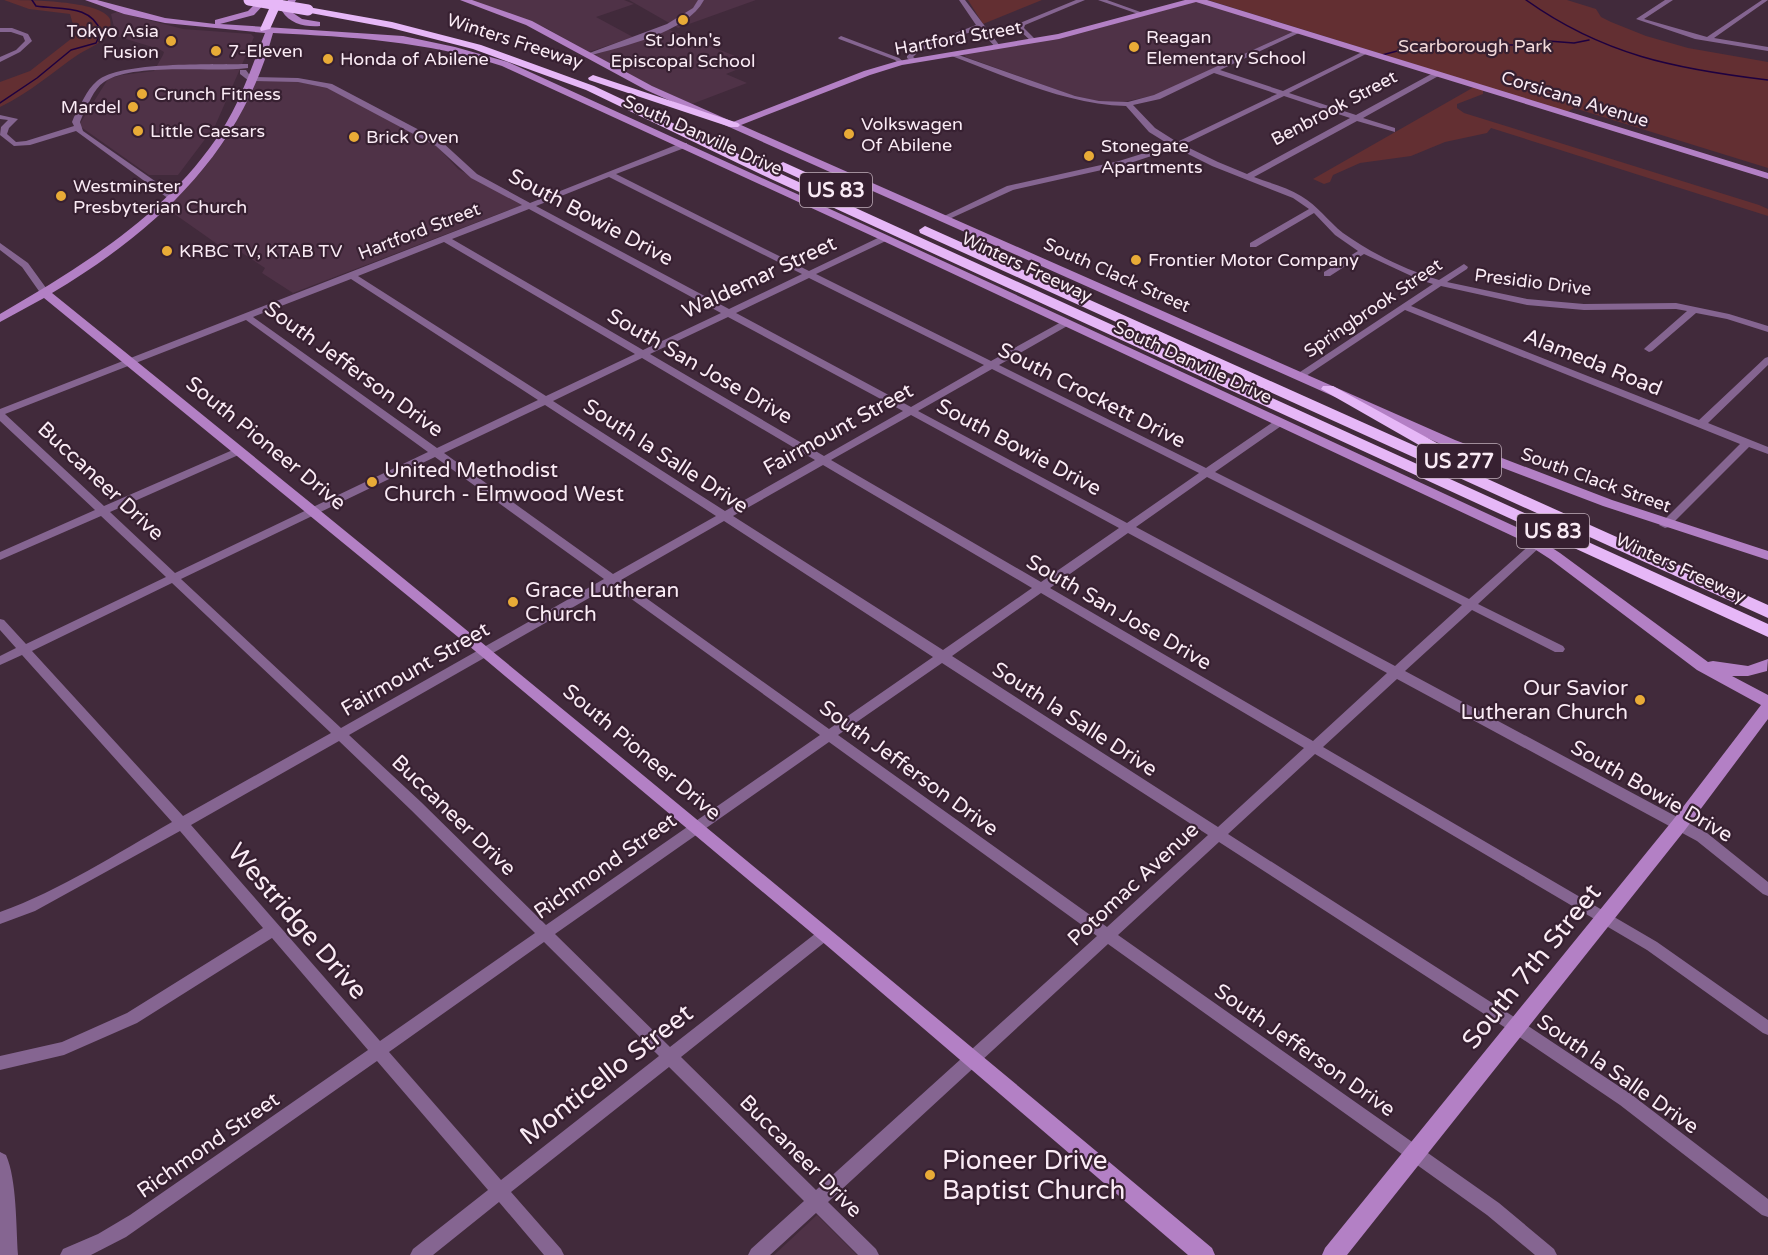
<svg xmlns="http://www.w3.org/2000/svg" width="1768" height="1255" viewBox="0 0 1768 1255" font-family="'Varela Round',sans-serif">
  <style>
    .built { fill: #4f3247 }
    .green { fill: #632f32 }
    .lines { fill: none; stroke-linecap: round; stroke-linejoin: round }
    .stream { stroke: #1e0040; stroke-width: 1.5 }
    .street { fill: #856591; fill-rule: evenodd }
    .secondary { fill: #b380c5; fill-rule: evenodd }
    .highway { fill: #e6b7f7; fill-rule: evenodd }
    .highway-bridge { stroke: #e6b7f7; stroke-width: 11 }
    .poi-dot { fill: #e8ab37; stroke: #372031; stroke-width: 2 }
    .labels { text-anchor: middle; stroke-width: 4.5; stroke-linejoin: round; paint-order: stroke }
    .far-poi-label { font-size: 18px; fill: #faebf5; stroke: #372031; text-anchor: start }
    .far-street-label { font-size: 18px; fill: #faebf5; stroke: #372031 }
    .far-park-label { font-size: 18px; fill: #f2d9d9; stroke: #372031 }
    .shield { fill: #372031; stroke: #c0aeba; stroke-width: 1.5 }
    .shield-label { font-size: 20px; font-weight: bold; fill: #faebf5 }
    .street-label { font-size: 21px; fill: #faebf5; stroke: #372031 }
    .poi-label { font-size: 21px; fill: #faebf5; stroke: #372031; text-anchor: start }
    .near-street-label { font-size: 26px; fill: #faebf5; stroke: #372031 }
    .near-poi-label { font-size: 26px; fill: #faebf5; stroke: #372031; text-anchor: start }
  </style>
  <rect width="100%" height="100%" fill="#412a3b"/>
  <path class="built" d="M468,0H624L634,4L596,17L633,37L589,52L544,27Z
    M629,0H756L678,28Z
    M1196,1L1294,31L1156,95L1123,102L1097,101L1071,95L966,57L964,54L1081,33Z
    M117,12L183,29L251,34L254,37L215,126L178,175H149L81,127V122L108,79L122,75L154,71L163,55L164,52L159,49L116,36L111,14Z
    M667,29L753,63L726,74L747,83L692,104L643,82L594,55Z
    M274,80L295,81L336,90L435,144L458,169L522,205L293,293L262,273L265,268L227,243L220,246L166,208L205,167L233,129L252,81Z
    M817,1215L857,1255H774Z"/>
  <path class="green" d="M4,0C26,0 101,0 110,19C111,23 110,29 111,33C101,43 91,47 79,54C51,73 31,92 0,107V82L30,71L76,35L70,14L29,9Z
    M968,0H1042L983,24Z
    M1208,0H1567L1596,9L1601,17L1611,22L1646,36L1688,48L1768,62V168L1574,108L1567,112Z
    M1474,87L1483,90V94L1457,104V108L1464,113L1759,205L1768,209V216L1491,128L1487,133L1445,142L1411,156L1360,163L1333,175L1330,182L1324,184L1313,179Z"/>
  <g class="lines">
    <path class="stream" d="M1526,0C1603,55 1676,69 1768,80
      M1382,55L1424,44L1515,45L1548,41L1574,43L1589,40
      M0,103L37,78L71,50L96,43L101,32C91,4 61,10 36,6L32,0"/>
    <path class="street" d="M698,0H704C687,33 623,46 589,56L584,55L667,24L693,8Z
      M959,0H965L1000,46V48H996L979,29L919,51L913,57L917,60L915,61H911L907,58V56L915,49L976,25Z
      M1076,0H1085L1025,25L1024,28L1036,40V42H1032L1017,28L1020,23Z
      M1098,0H1107L1146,14L1141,15Z
      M1665,0H1673L1644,19L1707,37L1762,0H1768L1714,38L1768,47V51L1695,39L1636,19Z
      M0,28H12L28,34L32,41L20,52L0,62V57L16,50L25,41L23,36L11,32H0Z
      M1299,29L1302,31L1301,32L1220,70L1283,91L1364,51H1368V53L1289,93L1356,115L1435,72L1442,74L1363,118L1395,128V132L1357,121L1254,177C1269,183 1287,187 1301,196C1318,206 1328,221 1343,233C1371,253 1406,270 1439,280L1464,264L1468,267L1467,269L1447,282L1527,299L1584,304L1676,303L1729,314L1768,326V332L1727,319L1696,313L1652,351L1649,352L1644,349L1646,347L1687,311L1676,309L1584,310L1527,305L1441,286L1411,306L1699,420L1765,358L1768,357V365L1708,423L1768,447V454L1749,447L1669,527L1665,528L1659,525L1740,444L1405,310L1303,378H1297V374L1433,284L1420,280L1364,254L1330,276H1324V272L1358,251L1335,235L1314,213L1256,247H1250V243L1309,209L1293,198L1212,166L1176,148L1124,165L1013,190L947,220L940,218L1007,186L1119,161L1170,145L1149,132L1126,106C1064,104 1006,76 949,55V53H953L1075,96L1099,101L1128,102L1154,95ZM1214,73L1277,94L1177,142L1155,128L1133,105L1160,99ZM1284,96L1350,118L1247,174L1218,162L1183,145Z
      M841,36L899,58L905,63L899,64L895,60L839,39L838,38Z
      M245,64H248V68C211,73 134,62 104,82C93,89 88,106 82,117L80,122L83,131L175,195V199H169L76,131L30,145L14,146L0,135L1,127L8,120L0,119V115L18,119L9,128L7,134L16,142L26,141L74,126L72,122L74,117C81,105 86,90 97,81C120,61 212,65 245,64Z
      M240,70H246L251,77L298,78L332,84L442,142L477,174L530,203L681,143H687V147L616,174L809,271L882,236H888V240L816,274L991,361L1063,321H1069V325L999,365L1206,468L1276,420H1284V424L1215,472L1469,599L1533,542H1541L1543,544L1541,546L1478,604L1563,646L1565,649L1563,652H1555L1472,610L1405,671L1707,833L1768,882V896L1763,894L1697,841L1397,679L1323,747L1657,942L1768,1020V1035L1763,1033L1647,950L1315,754L1228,834L1522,1022L1632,1095L1768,1199V1217L1762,1215L1620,1105L1512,1032L1219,842L1118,935L1499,1203L1554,1249L1557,1255H1535L1487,1215L1108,944L828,1202L876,1249L879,1255H858L816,1213L770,1255H748L751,1249L804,1201L669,1067L511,1192L561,1249L564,1255H544L499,1202L433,1255H410L413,1249L488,1190L377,1061L126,1237L91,1255H60L63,1249L98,1234L130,1215L368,1050L272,938L137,1023L64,1055L0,1070V1056L62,1042L127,1013L263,928L180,831L35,911L0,924V912C61,890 116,854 172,822L22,655L0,665V656L16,648L0,630V619L4,620L26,644L166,577L101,516L0,560V552L95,510L0,421V409L522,205L471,178L436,146L327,88L298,82L249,81L240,74ZM609,177L802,274L729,309L536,206ZM529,209L721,313L643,350L452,239ZM444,242L635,354L546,396L358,276ZM809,278L984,365L911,407L736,313ZM351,279L538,400L437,448L253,317ZM728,317L903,411L824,456L650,354ZM246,320L428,452L175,573L110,512L243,453L244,451L243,449H235L104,506L5,414ZM642,358L815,460L725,511L553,401ZM992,369L1199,473L1127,523L918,411ZM545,405L716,516L613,574L444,453ZM911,415L1119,528L1041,582L831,460ZM435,457L604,579L341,728L181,579ZM823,465L1032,588L943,650L733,516ZM1207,477L1462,605L1395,666L1136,527ZM724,521L933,657L829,729L621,580ZM1128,533L1387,673L1313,741L1050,588ZM172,583L331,733L183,816L32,651ZM612,585L820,735L546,925L421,802L349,735ZM1041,593L1304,748L1218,827L952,656ZM942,663L1208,835L1107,927L838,735ZM339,741L411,810L535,933L380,1041L191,825ZM829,742L1097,936L816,1190L681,1057L830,938L832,934L830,930L825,928L820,930L670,1047L555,934ZM544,942L659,1056L501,1180L389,1052Z
      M0,243L28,263L49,292L47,294H41L22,267L0,250Z
      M0,1152L6,1155C17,1180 16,1227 18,1255H0Z"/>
    <path class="secondary" d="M85,0H97L165,18L215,24V20L248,11L259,0H268L254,15L220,24L403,36L455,47L508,62L889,236L1529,533L1560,553L1708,662L1713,661L1748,666L1768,659L1767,671L1748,676H1732L1768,695V719L1685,830L1347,1255H1322L1325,1248L1673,820L1761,705L1697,670L1550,559L1519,539L881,240L502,66C425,41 353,37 273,33C241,153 156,231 52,293C442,608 828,926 1212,1248L1215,1255H1188L819,939L480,655L44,298L0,322V314C84,265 168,214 222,130C241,100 252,66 265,33L165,23L124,14Z
      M288,0H296L290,11L302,19L320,22V26C305,27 290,24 282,11Z
      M460,0H472L532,21L652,86L733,122L864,71L898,61L1058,34L1185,0H1207L1768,173V179L1196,2L1059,39L902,65L870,75L741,125L1455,440L1612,500L1768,551V560L1603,506L1445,446L646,90L526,25Z"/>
    <path class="highway" d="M273,0H283L270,29L261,31L260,29Z
      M308,7L392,22L481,45L594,86L779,173L1768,624V637L771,179L586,90L473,49L391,28L305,12L303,10Z
      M593,75L738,123L740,125L738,127H730L589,80L588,78Z
      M783,162L854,194L856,197L850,201L846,200L779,169L777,166Z
      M925,226L1440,457L1321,389L1323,386H1333L1466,459L1468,462L1461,467L1768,605V618L920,233L919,230Z"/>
    <path class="highway-bridge" d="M249,0L308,10"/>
  </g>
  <g class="poi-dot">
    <circle cx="683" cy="20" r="6"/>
    <circle cx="171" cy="41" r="6"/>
    <circle cx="1134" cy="47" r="6"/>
    <circle cx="216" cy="51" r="6"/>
    <circle cx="328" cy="59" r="6"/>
    <circle cx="142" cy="94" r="6"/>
    <circle cx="133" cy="107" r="6"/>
    <circle cx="138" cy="131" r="6"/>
    <circle cx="849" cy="134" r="6"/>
    <circle cx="354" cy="137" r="6"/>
    <circle cx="1089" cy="156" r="6"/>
    <circle cx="61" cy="196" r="6"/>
    <circle cx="167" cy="251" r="6"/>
    <circle cx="1136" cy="260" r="6"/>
    <circle cx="372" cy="482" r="6"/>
    <circle cx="513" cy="602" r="6"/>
    <circle cx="1640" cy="700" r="6"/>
    <circle cx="930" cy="1175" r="6"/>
  </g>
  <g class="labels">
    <g class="far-poi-label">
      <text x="159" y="37" text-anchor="end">Tokyo Asia<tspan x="159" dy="21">Fusion</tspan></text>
      <text x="1146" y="43">Reagan<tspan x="1146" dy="21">Elementary School</tspan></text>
      <text x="683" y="46" text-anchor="middle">St John's<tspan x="683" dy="21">Episcopal School</tspan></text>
      <text x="228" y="57">7-Eleven</text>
      <text x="340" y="65">Honda of Abilene</text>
      <text x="154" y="100">Crunch Fitness</text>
      <text x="121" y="113" text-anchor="end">Mardel</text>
      <text x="861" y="130">Volkswagen<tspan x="861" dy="21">Of Abilene</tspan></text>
      <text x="150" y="137">Little Caesars</text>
      <text x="366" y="143">Brick Oven</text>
      <text x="1101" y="152">Stonegate<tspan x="1101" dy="21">Apartments</tspan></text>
      <text x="73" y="192">Westminster<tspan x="73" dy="21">Presbyterian Church</tspan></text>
      <text x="179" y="257">KRBC TV, KTAB TV</text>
      <text x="1148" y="266">Frontier Motor Company</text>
    </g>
    <g class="far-street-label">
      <text transform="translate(958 38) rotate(-10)" y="6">Hartford Street</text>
      <text transform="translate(515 41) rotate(18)" y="6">Winters Freeway</text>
      <text transform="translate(1575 99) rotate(17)" y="6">Corsicana Avenue</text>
      <text transform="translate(1334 108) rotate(-28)" y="6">Benbrook Street</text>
      <text transform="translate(703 135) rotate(24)" y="6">South Danville Drive</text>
      <text transform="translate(419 231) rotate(-21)" y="6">Hartford Street</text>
      <text transform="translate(1027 267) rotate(25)" y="6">Winters Freeway</text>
      <text transform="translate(1117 275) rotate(24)" y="6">South Clack Street</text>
      <text transform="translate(1533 282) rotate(7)" y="6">Presidio Drive</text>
      <text transform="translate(1373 308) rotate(-34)" y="6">Springbrook Street</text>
      <text transform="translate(1193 362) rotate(25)" y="6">South Danville Drive</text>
      <text transform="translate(1596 480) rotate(20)" y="6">South Clack Street</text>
      <text transform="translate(1681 568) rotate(25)" y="6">Winters Freeway</text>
    </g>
    <g class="far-park-label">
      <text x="1475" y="52">Scarborough Park</text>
    </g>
    <g class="shield">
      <rect x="800" y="173" width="72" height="34" rx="4.5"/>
      <rect x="1417" y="444" width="84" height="34" rx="4.5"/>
      <rect x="1517" y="514" width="72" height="34" rx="4.5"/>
    </g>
    <g class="shield-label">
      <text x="836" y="197">US 83</text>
      <text x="1459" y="468">US 277</text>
      <text x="1553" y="538">US 83</text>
    </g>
    <g class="street-label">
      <text transform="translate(591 217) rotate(28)" y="7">South Bowie Drive</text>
      <text transform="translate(759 277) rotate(-25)" y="7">Waldemar Street</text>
      <text transform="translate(1593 362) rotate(22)" y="7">Alameda Road</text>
      <text transform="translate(700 366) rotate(30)" y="7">South San Jose Drive</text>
      <text transform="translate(354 369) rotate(36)" y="7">South Jefferson Drive</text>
      <text transform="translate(1092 395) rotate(27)" y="7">South Crockett Drive</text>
      <text transform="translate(838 429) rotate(-29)" y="7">Fairmount Street</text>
      <text transform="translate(266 443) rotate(39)" y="7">South Pioneer Drive</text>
      <text transform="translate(1019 447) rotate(28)" y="7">South Bowie Drive</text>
      <text transform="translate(666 456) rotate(33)" y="7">South la Salle Drive</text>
      <text transform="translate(101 481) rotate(43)" y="7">Buccaneer Drive</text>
      <text transform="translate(1119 612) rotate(30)" y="7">South San Jose Drive</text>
      <text transform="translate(415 669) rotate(-30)" y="7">Fairmount Street</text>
      <text transform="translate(1075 719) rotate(33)" y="7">South la Salle Drive</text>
      <text transform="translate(642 752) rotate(40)" y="7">South Pioneer Drive</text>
      <text transform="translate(909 768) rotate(36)" y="7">South Jefferson Drive</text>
      <text transform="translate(1652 791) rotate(30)" y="7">South Bowie Drive</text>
      <text transform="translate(454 815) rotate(44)" y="7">Buccaneer Drive</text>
      <text transform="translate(605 866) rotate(-35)" y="7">Richmond Street</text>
      <text transform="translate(1133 884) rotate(-43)" y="7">Potomac Avenue</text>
      <text transform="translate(1305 1050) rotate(35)" y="7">South Jefferson Drive</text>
      <text transform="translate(1618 1074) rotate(35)" y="7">South la Salle Drive</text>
      <text transform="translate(208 1145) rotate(-35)" y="7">Richmond Street</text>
      <text transform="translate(801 1156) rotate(45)" y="7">Buccaneer Drive</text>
    </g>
    <g class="poi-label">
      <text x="384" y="477">United Methodist<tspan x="384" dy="24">Church - Elmwood West</tspan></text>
      <text x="525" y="597">Grace Lutheran<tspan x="525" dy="24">Church</tspan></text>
      <text x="1628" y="695" text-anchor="end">Our Savior<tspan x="1628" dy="24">Lutheran Church</tspan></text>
    </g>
    <g class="near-street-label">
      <text transform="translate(298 921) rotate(49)" y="9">Westridge Drive</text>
      <text transform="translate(1531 966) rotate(-51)" y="9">South 7th Street</text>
      <text transform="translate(606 1074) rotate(-38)" y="9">Monticello Street</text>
    </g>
    <g class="near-poi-label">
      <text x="942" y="1169">Pioneer Drive<tspan x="942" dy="30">Baptist Church</tspan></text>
    </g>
  </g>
</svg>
